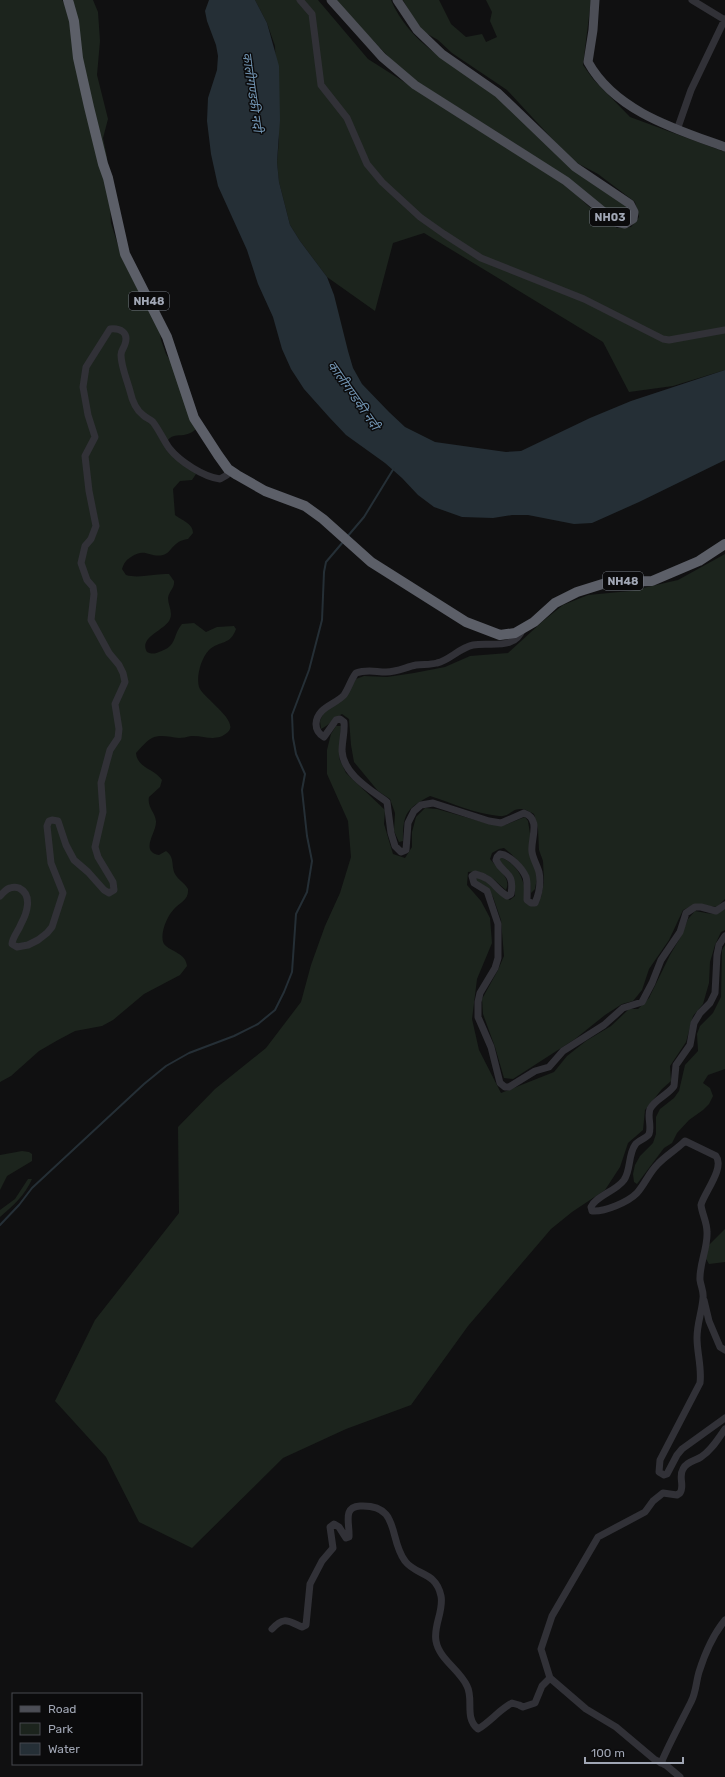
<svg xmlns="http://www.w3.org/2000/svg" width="725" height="1777" viewBox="0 0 725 1777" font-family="Rubik,'Noto Sans Devanagari',sans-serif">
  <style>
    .green { fill: #1c241d }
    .water { fill: #252f36 }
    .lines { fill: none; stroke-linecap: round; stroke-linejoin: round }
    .stream { stroke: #252f36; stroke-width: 2 }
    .minor { stroke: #313137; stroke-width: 7 }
    .major { stroke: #4c4e56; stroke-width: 9 }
    .highway { stroke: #5c5f68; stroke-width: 10 }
    .labels { text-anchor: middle; stroke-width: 3; stroke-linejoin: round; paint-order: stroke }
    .shield { fill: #0b0b0c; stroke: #737882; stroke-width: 1 }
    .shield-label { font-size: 11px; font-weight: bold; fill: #a0a6b4 }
    .water-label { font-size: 13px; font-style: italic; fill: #7295b3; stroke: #0b0b0c }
  </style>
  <rect width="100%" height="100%" fill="#101011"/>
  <path class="green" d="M0,0H62L64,3H70L74,0H93L98,12L100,41L97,75L108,119L103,138L107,157L111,223L121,255L159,327L161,340L166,354L174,367L196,429C182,442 170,427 165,448L167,451L195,471L196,474L192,480L180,481L173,489L175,515C181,520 193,523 193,533L188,539C172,541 172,553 163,555C150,558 145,547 131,557C126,560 124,563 122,569L126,575C140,579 154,573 169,574L174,581C175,588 169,591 168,598C168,605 173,612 170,619C166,630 138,637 147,652C152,654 154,654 159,652C178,646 172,636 182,624L194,623L206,632L217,627L234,626L236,629C230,646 220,640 209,650C201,658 196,677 199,687C203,698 240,721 228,732C216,743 204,735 191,736C186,737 183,738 179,738C170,737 160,734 152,738C145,742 141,748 136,753C137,768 155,769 162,780L160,787L149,797C147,807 155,812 156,821C157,832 139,851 159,855L166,851C175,857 171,866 175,874C178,880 185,883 188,889C189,900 180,902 174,909C167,916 159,935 164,944C171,952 186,953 187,966L180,975L144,994L113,1020L102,1026L75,1031L58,1040L39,1051L11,1076L0,1082Z
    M255,0H318L368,59L568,186L587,205L617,228L631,227L639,217L635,202L598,174L579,164L568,156L507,90L452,53L438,40L424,32L412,16L403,0H439L451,24L466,37L482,34L486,42L497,37L490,21L492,12L486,0H591L583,65L593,79L630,117L725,152V370L673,386L629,392L603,342L424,233L393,243L375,311L327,277L300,241L290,225L279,182L277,162L279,140L275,46L267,23Z
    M336,0H391C409,43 450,62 485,88C535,126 582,169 631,210L629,219L619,221L601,205L516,144L405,74L342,8Z
    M725,554V899L717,907L695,904L683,910L669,940L649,969L642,990L633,1001L622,1004L605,1015L575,1039L513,1079L504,1078L495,1047L483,1014L482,999L498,970L504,956L501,920L493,897L487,889L475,880L478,877C490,883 498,894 510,900L515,896L514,880L498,859L500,857C522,866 524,883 528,904L541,897L544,882L543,861L539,850L538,829L534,814C512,801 513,818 499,816C476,814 452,803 430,796C406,809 403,813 403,841L399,842L394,831L395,813L390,799L378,791L354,762L351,745L349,719L342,714C333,718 330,725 321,729L320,721L323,714L348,692L356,679L364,676L387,677L414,673L445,667L470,656L508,653L543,621L563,605L588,595L630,591L678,580Z
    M336,726H341L339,758L346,773L385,810L384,824L393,854L405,858L412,847V832L416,817L425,808L437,809L493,825H505L525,817L528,821L537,878L535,889L531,893C531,873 519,860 504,848L499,849L492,853L490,859C497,868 512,878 506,890C493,879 487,870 468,872L467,885L481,901L490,918L492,943L477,979L472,1019L479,1050L501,1093L554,1072L567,1056L586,1041L611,1026L629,1009H638L649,998L670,955L680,938L688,919L695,911C706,913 716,916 725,909V930L721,932L715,945L710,962L709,983L703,1004L693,1016L686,1042L670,1066L671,1081L662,1089L645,1110L643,1130L628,1143L620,1167L605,1190L572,1212L551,1229L468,1326L411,1405L346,1429L283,1458L192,1548L139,1522L106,1457L55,1401L95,1320L179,1213L178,1127L215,1089L266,1048L301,1002L311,965L325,926L340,893L351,857L348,821L327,774V750L331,734Z
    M725,945V1069L708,1075L703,1083L710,1088L713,1096L709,1104L703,1110L689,1120L677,1133L672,1143L664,1148L637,1184L634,1182L633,1174L635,1165L640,1156L653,1143L656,1134V1117L660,1109L674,1098L679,1091L685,1065L698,1051L697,1034L700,1026L713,1013L721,997L722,950Z
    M22,1151L29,1152L32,1154V1161L7,1176L0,1190V1155Z
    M28,1179H32C25,1195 14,1205 0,1217V1210L15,1199Z
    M725,1229V1262L709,1264L702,1252Z"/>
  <path class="water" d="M209,0H255L267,23L279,66L280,120L277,162L279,182L290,225L300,241L327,277L334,295L348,351L353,368L362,384L389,412L405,427L435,442L506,452L521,451L590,418L631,401L725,370V460L639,502L592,523L574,524L528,515H512L493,518L462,517L434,507L418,495L402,478L385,463L346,435L329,417L304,389L291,369L282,349L273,317L258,284L247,250L218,186L211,154L207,121L208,98L217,70L218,56L216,45L207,21L205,11Z"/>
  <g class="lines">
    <path class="stream" d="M347,537L364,517L394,468
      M0,1225L19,1205L32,1188L144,1084L166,1066L189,1053L234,1036L258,1024L275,1010L284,992L292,972L296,914L307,892L312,861L307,836L302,790L305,774L296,754L293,738L292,715L309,670L322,620L324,572L326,562L343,542"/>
    <path class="minor" d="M300,0L312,14L321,85L347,118L367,164L382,182L420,217L444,234L481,258L584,299L663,339L669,340L725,330
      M692,0L725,20
      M677,130L691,90L725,19
      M523,628C515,651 491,642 473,645C459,648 450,660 437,663C430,665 423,664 416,665C406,667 397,672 386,672C376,672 367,669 356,673C351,679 349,688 344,695C335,705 317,707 316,724C316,730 319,734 324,737L336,720L340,719L344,722C345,732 342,741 342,751C343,774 371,790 387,802L391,833L395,846L401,852L406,850L408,823L414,811L421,805L433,803L489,821L501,823L524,813C542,819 530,840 532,852C533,859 537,865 539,872C541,882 539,894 535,903H531L527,900C527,892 528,884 526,877C522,868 510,855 500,854L497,857L496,860C503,875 515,871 511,894L507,896C494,888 493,878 475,874L472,876L474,883L487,891L498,924V958L495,968L480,993L478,1002V1017L491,1047L500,1083L505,1087H509L535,1071L549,1067L563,1051L604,1025L623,1008L642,1002L652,983L661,960L680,932L686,913L695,907H701L716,911L725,905
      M0,896C3,893 6,889 10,888C13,887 16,887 19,888C33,895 27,913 21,924C18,932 13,936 12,944L17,947L28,945L38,940L47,933L52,927L63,893L51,863L47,826L49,821L52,820L58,821L66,845L74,860L88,872L104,890L109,893L114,890L113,882L98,857L95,847L103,812L101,783L110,750L118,738L119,729L115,704L125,682L123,673L119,665L109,653L91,620L94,594L93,587L87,580L81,563L85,546L91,539L96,526L89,491L85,456L95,437L88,415L83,387L86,367L110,329C120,328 129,332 125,344C124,348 121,350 121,355C121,366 127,380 130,391C132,400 135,409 143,415C146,418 150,419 153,422C159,430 163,439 169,448C180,462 204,477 220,479L227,475L228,469
      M725,936L719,945L717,955L715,993L710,1003L700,1013L694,1023L690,1045L676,1065L674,1086C668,1095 655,1099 650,1109C647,1117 652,1126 649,1134C646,1139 638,1140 635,1145C628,1155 631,1170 624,1180C615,1192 597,1195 591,1207L592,1211C605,1212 628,1202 637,1193C645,1184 649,1173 657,1165C665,1156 676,1150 685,1141L716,1156C725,1168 704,1193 701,1205C702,1214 707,1222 707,1232C708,1248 699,1264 700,1280C701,1287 704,1292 703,1298C702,1312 697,1323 697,1338C697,1353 702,1368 700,1383L660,1460L659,1472L664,1475L667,1474L677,1455L682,1449L725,1418
      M704,1300L709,1321L720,1347L725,1350
      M272,1629C284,1616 288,1621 302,1627L306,1625L310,1584L322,1561L333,1548L330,1527L334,1524L339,1527L346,1538L349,1537C350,1524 342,1507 360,1506C401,1504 388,1539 405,1561C416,1576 436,1571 441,1596C444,1611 433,1626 436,1641C439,1659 460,1670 467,1686C474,1699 464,1718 478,1729C490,1722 499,1710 512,1703L519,1705L523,1707L535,1703L542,1686L550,1678
      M661,1763C670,1742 681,1722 691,1702C696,1693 696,1682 699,1672C705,1653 712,1636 725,1620
      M680,1777L667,1766L654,1759L616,1727L586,1709L550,1678L541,1649L552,1616L598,1537L645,1512L653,1501L663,1493L677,1495L680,1493C685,1486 678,1477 683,1469C686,1462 695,1461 701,1457C711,1451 718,1439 725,1429"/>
    <path class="major" d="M331,0L382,57L415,85L566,181L616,222L625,224L633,219L634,212L630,204L575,167L498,93L442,54L417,30L397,0
      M595,0L593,30L588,62C615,111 675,129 725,147"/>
    <path class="highway" d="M68,0L74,21L78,58L89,107L103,164L108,178L125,254L167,337L194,418L218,455L228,469L237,475L265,491L305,506L323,519L371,562L466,622L500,635L515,633L534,622L555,603L577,592L609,582L652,581L699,561L725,544"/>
  </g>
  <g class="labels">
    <g class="shield">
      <rect x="590" y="208" width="40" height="18" rx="3"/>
      <rect x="129" y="292" width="40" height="18" rx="3"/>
      <rect x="603" y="572" width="40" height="18" rx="3"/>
    </g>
    <g class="shield-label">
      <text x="610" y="221">NH03</text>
      <text x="149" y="305">NH48</text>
      <text x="623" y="585">NH48</text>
    </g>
    <g class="water-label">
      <text transform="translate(253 92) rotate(82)" y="5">कालीगण्डकी नदी</text>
      <text transform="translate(354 395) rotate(55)" y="5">कालीगण्डकी नदी</text>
    </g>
  </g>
  <rect x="12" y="1693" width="130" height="72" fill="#0b0b0c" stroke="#47494f"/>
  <rect x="20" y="1706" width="20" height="6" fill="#4c4e56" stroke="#47494f"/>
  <text x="48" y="1713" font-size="12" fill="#a0a6b4">Road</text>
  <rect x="20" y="1723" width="20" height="12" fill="#1c241d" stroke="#47494f"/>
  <text x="48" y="1733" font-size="12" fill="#a0a6b4">Park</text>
  <rect x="20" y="1743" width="20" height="12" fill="#252f36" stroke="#47494f"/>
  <text x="48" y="1753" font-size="12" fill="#a0a6b4">Water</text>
  <path d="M585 1757v6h98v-6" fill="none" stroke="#a0a6b4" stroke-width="2"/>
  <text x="591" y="1757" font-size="12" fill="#a0a6b4" stroke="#0b0b0c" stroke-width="3" paint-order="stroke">100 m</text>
</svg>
